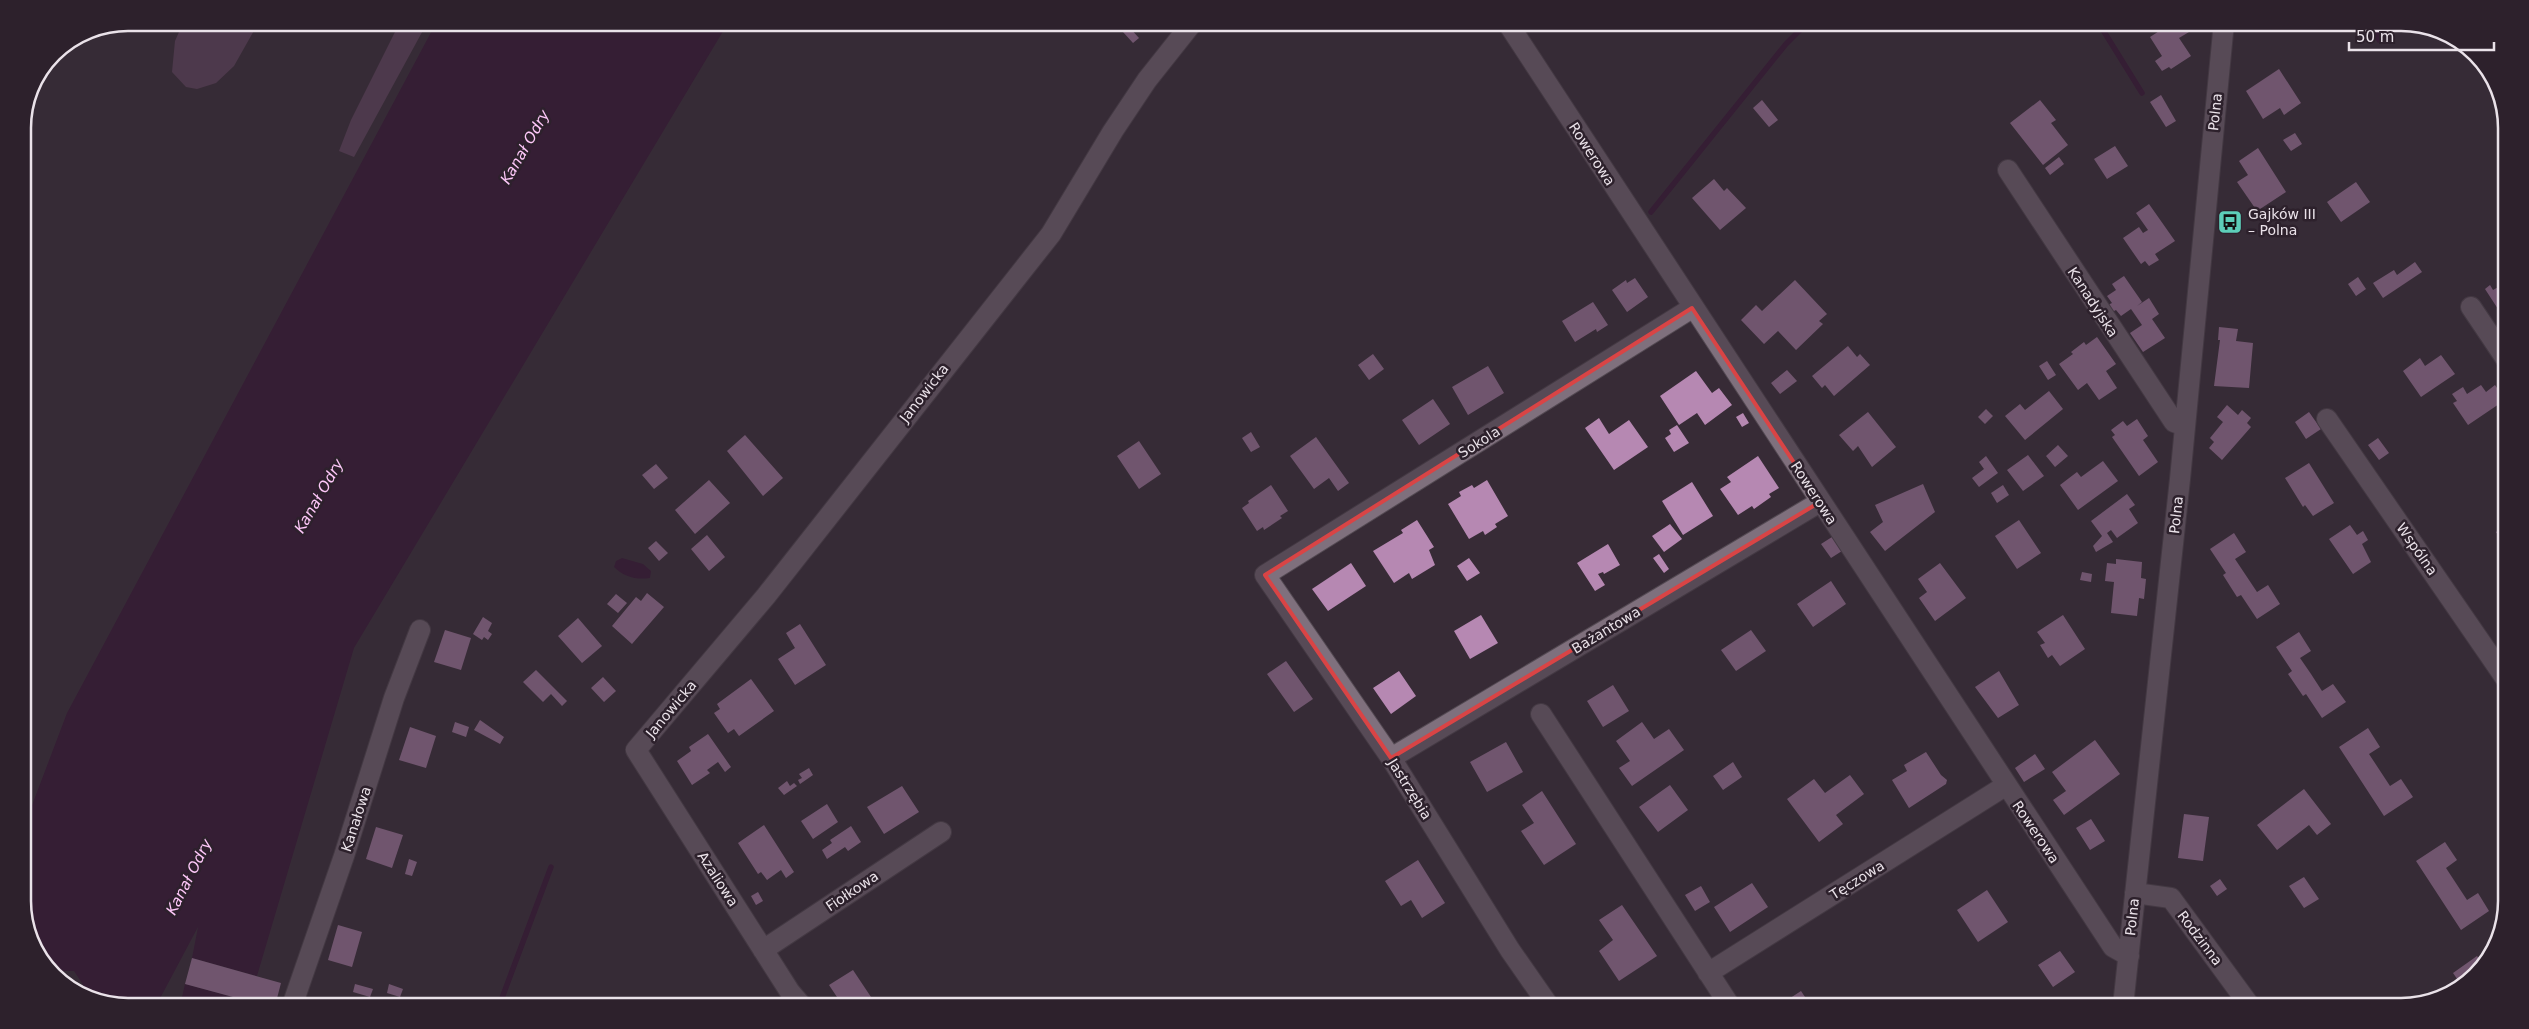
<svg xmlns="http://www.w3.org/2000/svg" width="2529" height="1029" viewBox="0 0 2529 1029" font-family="'DejaVu Sans',sans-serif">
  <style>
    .green { fill: #694a66 }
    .water { fill: #330e31 }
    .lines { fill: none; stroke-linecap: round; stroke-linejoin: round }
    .stream { stroke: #330e31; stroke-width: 5.5 }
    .building { fill: #b688b2 }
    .minor-casing { stroke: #534952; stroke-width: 22 }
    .minor { stroke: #7f707d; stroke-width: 20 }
    .marked { fill: none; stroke: #d94445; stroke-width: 4; stroke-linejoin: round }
    .labels { text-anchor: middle; stroke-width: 5; stroke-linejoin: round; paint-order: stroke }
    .street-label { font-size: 14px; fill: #eae2e9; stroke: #2d212c }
    .poi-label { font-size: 14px; fill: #eae2e9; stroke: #2d212c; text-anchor: start }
    .water-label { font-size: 15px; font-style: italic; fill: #fec8f9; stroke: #2d212c }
    .rim { fill: none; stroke: #eae2e9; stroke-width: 2.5 }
  </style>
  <rect width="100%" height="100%" fill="#372b36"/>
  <path class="green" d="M400,22L427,23L354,157L339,151L351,120Z
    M183,23H256V27L234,66L216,83L197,89L186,87L172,72L175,41Z"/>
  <path class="water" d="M2384,22L2399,23L2402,27L2378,43L2370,32Z
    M436,23H728L354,648L257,976L192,958L198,927L156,1006H128L93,1000L74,971H52L44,965L23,908V829L67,713Z
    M622,558L643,564L651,571L650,578C636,580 624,577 614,567L616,561Z
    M185,984L266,1006H180Z"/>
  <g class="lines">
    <path class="stream" d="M2098,22L2142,93
      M1651,212L1786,44L1808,22
      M499,1006L551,867"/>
  </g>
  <path class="building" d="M2165,22H2183L2189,32L2179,38L2191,56L2171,69L2169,67L2162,71L2155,61L2162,56L2150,37L2167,26Z
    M1129,27L1139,38L1133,43L1123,32Z
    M2279,69L2301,103L2284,115L2280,108L2263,119L2246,91Z
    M2161,95L2176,121L2166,127L2150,102Z
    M1762,100L1778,120L1769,127L1753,108Z
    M2040,100L2056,120L2051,123L2068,145L2043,165L2010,123Z
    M2295,133L2302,144L2291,151L2283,140Z
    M2115,146L2128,166L2107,179L2094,159Z
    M2258,148L2286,192L2257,211L2237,182L2248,175L2239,161Z
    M2059,157L2064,164L2050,175L2045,168Z
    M1714,179L1724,191L1727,188L1746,208L1720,230L1692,198Z
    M2356,182L2370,202L2341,222L2327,202Z
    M2149,204L2175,241L2155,254L2159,260L2149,266L2145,261L2141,264L2123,238L2139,227L2143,233L2148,230L2136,213Z
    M2415,262L2422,272L2383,298L2373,283L2394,270L2397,275Z
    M2124,276L2142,302L2137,306L2149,298L2159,314L2152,319L2165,338L2143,352L2130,333L2142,325L2131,309L2121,316L2116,310L2112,312L2108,305L2112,303L2107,296L2116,290L2112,284Z
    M2358,277L2366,289L2356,296L2348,284Z
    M1635,278L1648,297L1627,312L1612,290L1626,280L1627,283Z
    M1795,280L1827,314L1819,321L1823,324L1796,350L1778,331L1764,344L1741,320L1756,305L1762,311Z
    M2490,285L2493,290L2502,285L2506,292V303L2498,309L2485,289Z
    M1593,302L1608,325L1597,332L1596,329L1575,342L1562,321Z
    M2219,327L2238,329L2236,341L2253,343L2249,388L2214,386L2220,340H2218Z
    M2097,337L2116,364L2106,371L2117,388L2099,400L2087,383L2078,390L2059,364L2073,354L2071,352L2084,342L2086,345Z
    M1848,346L1857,357L1860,354L1870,365L1834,396L1825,385L1822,388L1812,376Z
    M1373,354L1384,369L1369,380L1358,365Z
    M2441,355L2455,374L2421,397L2403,371L2420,358L2425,366Z
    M2047,361L2056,375L2048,380L2039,366Z
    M1488,366L1504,393L1468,415L1452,387Z
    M1787,370L1797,381L1780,394L1771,383Z
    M1696,371L1712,393L1719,388L1732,405L1705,425L1697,413L1679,425L1660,396Z
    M2481,385L2486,392L2495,385L2505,400L2468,425L2453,403L2457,401L2452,394L2463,387L2467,394Z
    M2049,391L2063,409L2025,440L2005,416L2020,404L2025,410Z
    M1433,399L1450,424L1419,445L1402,420Z
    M2227,405L2238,415L2242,410L2251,418L2247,423L2251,427L2222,460L2209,448L2214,442L2210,438L2223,422L2217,417Z
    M1986,409L1993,416L1985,424L1978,417Z
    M1868,412L1896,447L1872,467L1858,446L1853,451L1839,435Z
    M2309,412L2321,429L2306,439L2295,422Z
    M1743,413L1749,423L1742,427L1736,417Z
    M1599,418L1609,434L1629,420L1648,447L1614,470L1585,428Z
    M2137,419L2148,436L2143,440L2158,462L2139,476L2112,437L2115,435L2111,430L2123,421L2127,426Z
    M1677,425L1689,443L1674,452L1665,438L1671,434L1669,430Z
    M1251,432L1260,447L1251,452L1242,438Z
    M745,435L783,478L763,496L727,451Z
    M1316,437L1349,483L1338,491L1329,478L1314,489L1290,456Z
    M2378,438L2389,453L2379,460L2368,445Z
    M1139,441L1161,474L1139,489L1117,456Z
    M2058,445L2068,456L2055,467L2046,456Z
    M2028,455L2044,476L2023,491L2007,470Z
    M1758,456L1779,488L1769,494L1771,497L1754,509L1752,506L1738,515L1720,489L1731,482L1727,477Z
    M1986,456L1998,473L1979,487L1972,478L1984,469L1979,462Z
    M2103,461L2118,481L2078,510L2060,485L2077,472L2081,477Z
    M2309,463L2334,503L2313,516L2305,505L2303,507L2285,478Z
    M656,464L668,478L654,489L642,475Z
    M709,480L730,503L695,534L675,510Z
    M1487,480L1508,516L1495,524L1497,527L1485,535L1483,531L1469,539L1448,504L1461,496L1459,492L1472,485L1474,488Z
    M1692,482L1713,516L1683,535L1662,501Z
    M1923,484L1935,512L1885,551L1870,532L1883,522L1875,505Z
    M1271,485L1288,511L1280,516L1282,518L1264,530L1263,527L1257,531L1242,508L1249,503L1248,501Z
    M2003,485L2009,495L1997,503L1991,493Z
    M2127,494L2135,505L2129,509L2138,523L2117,538L2111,530L2107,533L2113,542L2096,552L2093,546L2102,536L2091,521Z
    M1417,520L1434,547L1429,550L1435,565L1412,579L1409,573L1394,583L1373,551L1403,533L1401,530Z
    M2019,520L2041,553L2017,569L1995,536Z
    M1670,524L1682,539L1664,552L1652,536Z
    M2350,525L2357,535L2363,531L2368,540L2362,544L2371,562L2353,574L2329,539Z
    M2506,525V547L2496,532Z
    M2234,533L2246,552L2235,559L2257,592L2268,585L2280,604L2257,619L2241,595L2237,597L2223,575L2226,573L2210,549Z
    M707,535L725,557L709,571L691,549Z
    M1832,537L1842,551L1831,558L1821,544Z
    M656,541L668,553L659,561L648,548Z
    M1608,544L1620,565L1604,574L1603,572L1598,574L1605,585L1595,591L1577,563Z
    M1659,554L1669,569L1664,573L1653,558Z
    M1469,558L1480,573L1467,581L1457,566Z
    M2116,559L2142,562L2141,578L2146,579L2144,599L2139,598L2137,616L2111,613L2114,582L2105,581L2107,563L2116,564Z
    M1351,563L1366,586L1328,611L1312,589Z
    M1940,563L1966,598L1935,621L1919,598L1927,592L1918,579Z
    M2082,572L2092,574L2091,582L2080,580Z
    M1831,581L1846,604L1813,627L1797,604Z
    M647,593L664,607L632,644L612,626L636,597L641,601Z
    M616,594L627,603L618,613L607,604Z
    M1481,615L1498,643L1470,659L1454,631Z
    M2063,615L2085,649L2060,666L2052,655L2048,658L2040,645L2045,643L2037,632Z
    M483,617L492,623L488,631L492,634L488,640L484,637L482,640L473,634Z
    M578,618L602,646L582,663L558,636Z
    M800,624L826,665L795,685L778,659L795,648L786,633Z
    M445,630L471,638L461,670L434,662Z
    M1751,630L1766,651L1736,671L1721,650Z
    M2299,632L2311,651L2300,658L2311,674L2322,691L2333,684L2346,702L2322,718L2306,694L2303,696L2288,674L2292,671L2276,647Z
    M1286,661L1313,699L1294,712L1267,674Z
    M536,670L567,701L562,706L551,694L543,702L523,682Z
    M1399,671L1416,696L1391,714L1373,688Z
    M1999,671L2019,705L1998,718L1975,687Z
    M603,677L616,691L604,702L591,688Z
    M751,679L774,711L739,736L734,729L728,733L714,713L720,709L717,704Z
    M1613,685L1629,711L1603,727L1587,701Z
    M480,720L504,737L500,744L474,730Z
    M455,722L469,727L466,737L452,732Z
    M1642,722L1654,739L1669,729L1684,750L1632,786L1619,768L1630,761L1616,741Z
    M410,727L436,736L426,768L399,760Z
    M2368,728L2380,747L2369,754L2390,786L2401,779L2413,797L2384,816L2339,747Z
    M708,734L731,767L725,772L718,762L707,770L710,773L692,785L677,761L691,751L689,747Z
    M2095,740L2120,774L2064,815L2053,800L2066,791L2052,772Z
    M1506,742L1523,772L1487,792L1470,762Z
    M1926,752L1941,775L1947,780L1946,784L1909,808L1892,780L1907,771L1904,765Z
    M2035,754L2045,769L2024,782L2015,768Z
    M1733,762L1742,777L1723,790L1713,776Z
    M809,768L813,775L800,784L798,780L802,778L799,774Z
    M1850,775L1864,794L1836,815L1843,824L1819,842L1787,799L1814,779L1825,793Z
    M787,781L790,786L794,783L797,786L784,795L778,788Z
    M1670,785L1688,810L1658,832L1639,807Z
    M902,786L919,812L884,834L867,807Z
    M2304,789L2331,824L2317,835L2309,825L2277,850L2257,825Z
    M1542,791L1576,844L1544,865L1521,831L1534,823L1522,805Z
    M827,804L838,822L813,839L801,821Z
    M2184,814L2209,817L2203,861L2178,858Z
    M2091,819L2105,841L2090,850L2076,828Z
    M764,825L794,872L786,878L781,870L767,880L761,872L758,874L738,843Z
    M851,826L861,842L848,851L845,847L827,859L822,850L832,843L830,840Z
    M376,827L403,835L392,868L366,859Z
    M2445,842L2457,860L2446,868L2467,900L2478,893L2489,911L2461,930L2416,861Z
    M409,859L417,862L412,876L405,874Z
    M1418,860L1445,903L1422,918L1411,900L1401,906L1385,881Z
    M2304,877L2319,899L2304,908L2289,886Z
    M2220,879L2227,889L2217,896L2210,886Z
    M1752,883L1768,907L1730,932L1714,907Z
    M1701,886L1710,902L1695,911L1685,895Z
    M1987,890L2008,922L1978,942L1957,910Z
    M758,892L763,901L756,905L751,896Z
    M1622,905L1657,956L1619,981L1599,951L1613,940L1599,920Z
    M338,925L362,932L352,967L328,960Z
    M2060,951L2075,972L2053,987L2038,965Z
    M2477,956L2482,962L2462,986L2453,973Z
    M192,958L281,983L275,1006H266L185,984Z
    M853,970L871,997L857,1006H843L829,985Z
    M355,984L373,989L370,997L353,992Z
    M389,984L403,989L400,997L387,993Z
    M1801,991L1811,1006H1778Z"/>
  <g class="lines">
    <defs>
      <path id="minor" d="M1507,22L2113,947L2129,956
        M2008,170L2174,422L2185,426
        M2471,307L2506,359
        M2327,419L2506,679
        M1541,714L1730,1006
        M1391,758L1820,502
        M2135,893L2171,898L2250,1006
        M763,950L941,832
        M1708,973L2005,786
        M292,1006L344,856L394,698L420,630
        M802,1006L790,992L636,750L766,596L1051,234L1113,131L1147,80L1193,22
        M1549,1006L1510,950L1391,758L1265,575L1692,308
        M2123,1006L2180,479L2224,22"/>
    </defs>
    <use href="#minor" class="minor-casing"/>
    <use href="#minor" class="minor"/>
  </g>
  <path d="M0 0H2529V1029H0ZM1692,308L1820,502L1391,758L1265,575Z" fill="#372b36" fill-opacity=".55" fill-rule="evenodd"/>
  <path class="marked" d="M1692,308L1820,502L1391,758L1265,575Z"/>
  <defs>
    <symbol id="bus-square" viewBox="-11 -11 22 22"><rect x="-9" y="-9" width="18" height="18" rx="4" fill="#5dceb9" stroke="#2d212c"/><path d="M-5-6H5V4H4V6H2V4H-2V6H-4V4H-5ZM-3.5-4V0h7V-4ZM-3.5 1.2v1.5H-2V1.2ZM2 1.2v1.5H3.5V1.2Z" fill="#111"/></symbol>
  </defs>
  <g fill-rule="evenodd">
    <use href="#bus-square" x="2216" y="208" width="28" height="28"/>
  </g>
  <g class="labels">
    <g class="street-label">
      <text transform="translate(2215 112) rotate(-84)" y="5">Polna</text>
      <text transform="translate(1592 154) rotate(57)" y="5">Rowerowa</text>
      <text transform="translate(2093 302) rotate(57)" y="5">Kanadyjska</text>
      <text transform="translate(924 393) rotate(-52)" y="5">Janowicka</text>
      <text transform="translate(1479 442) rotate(-32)" y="5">Sokola</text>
      <text transform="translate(1814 493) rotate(57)" y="5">Rowerowa</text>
      <text transform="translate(2176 515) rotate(-84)" y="5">Polna</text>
      <text transform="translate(2417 549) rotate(55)" y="5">Wspólna</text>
      <text transform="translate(1606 630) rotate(-31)" y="5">Bażantowa</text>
      <text transform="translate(671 709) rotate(-50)" y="5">Janowicka</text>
      <text transform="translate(1410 789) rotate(58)" y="5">Jastrzębia</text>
      <text transform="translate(356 819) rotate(-72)" y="5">Kanałowa</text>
      <text transform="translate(2036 832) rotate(56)" y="5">Rowerowa</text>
      <text transform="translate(718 879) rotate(57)" y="5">Azaliowa</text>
      <text transform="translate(1857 880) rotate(-32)" y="5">Tęczowa</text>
      <text transform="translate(852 891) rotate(-34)" y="5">Fiołkowa</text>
      <text transform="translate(2132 917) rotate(-84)" y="5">Polna</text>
      <text transform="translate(2200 938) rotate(53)" y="5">Rodzinna</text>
    </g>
    <g class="poi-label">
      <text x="2248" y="219">Gajków III<tspan x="2248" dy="16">– Polna</tspan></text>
    </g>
    <g class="water-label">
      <text transform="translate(525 147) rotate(-60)" y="5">Kanał Odry</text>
      <text transform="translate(319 496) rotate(-60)" y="5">Kanał Odry</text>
      <text transform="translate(189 877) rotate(-63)" y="5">Kanał Odry</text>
    </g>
  </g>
  <path d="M0 0H2529V1029H0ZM128 31H2401A97 97 0 0 1 2498 128V901A97 97 0 0 1 2401 998H128A97 97 0 0 1 31 901V128A97 97 0 0 1 128 31Z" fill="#2d212c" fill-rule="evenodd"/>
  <path class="rim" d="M128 31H2401A97 97 0 0 1 2498 128V901A97 97 0 0 1 2401 998H128A97 97 0 0 1 31 901V128A97 97 0 0 1 128 31Z"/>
  <path d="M2349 42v8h145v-8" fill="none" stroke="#eae2e9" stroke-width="2.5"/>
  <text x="2356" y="42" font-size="15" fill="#eae2e9" stroke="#2d212c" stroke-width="4" paint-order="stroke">50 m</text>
</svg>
